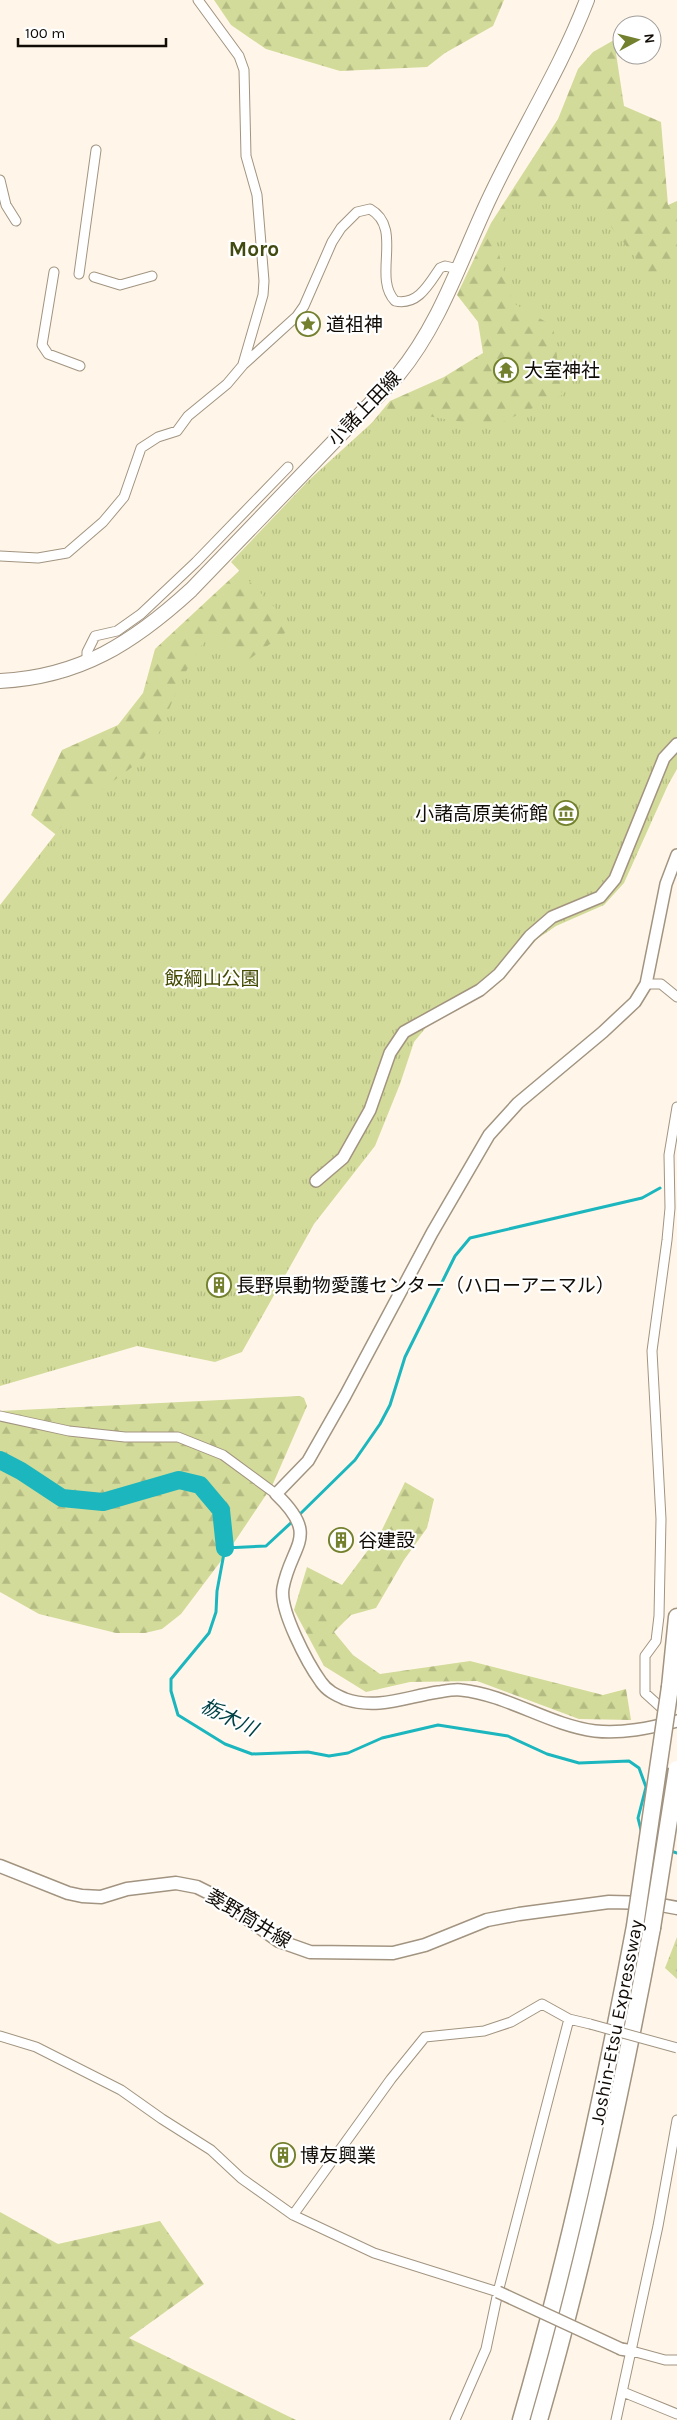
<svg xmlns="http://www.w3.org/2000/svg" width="677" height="2420" viewBox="0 0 677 2420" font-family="Karla,'Noto Sans JP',sans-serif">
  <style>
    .forest { fill: url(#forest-firs) }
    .park { fill: url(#park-tufts) }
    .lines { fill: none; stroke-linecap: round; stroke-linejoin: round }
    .stream { stroke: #1cb6be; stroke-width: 3 }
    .river { stroke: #1cb6be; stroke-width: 18 }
    .minor-casing { stroke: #a29480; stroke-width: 11 }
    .tertiary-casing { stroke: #a29480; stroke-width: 14 }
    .secondary-casing { stroke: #a29480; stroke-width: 15 }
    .primary-casing { stroke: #a29480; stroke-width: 16 }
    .motorway-casing { stroke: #a29480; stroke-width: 19 }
    .minor { stroke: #fff; stroke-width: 9 }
    .tertiary { stroke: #fff; stroke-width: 11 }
    .secondary { stroke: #fff; stroke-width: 12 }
    .primary { stroke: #fff; stroke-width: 14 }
    .motorway { stroke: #fff; stroke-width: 16 }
    .minor-bridge-casing { stroke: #a29480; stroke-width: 11; stroke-linecap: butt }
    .tertiary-bridge-casing { stroke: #a29480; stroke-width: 14; stroke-linecap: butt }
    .motorway-bridge-casing { stroke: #a29480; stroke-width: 19; stroke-linecap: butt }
    .minor-bridge { stroke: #fff; stroke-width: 9 }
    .tertiary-bridge { stroke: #fff; stroke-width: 11 }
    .motorway-bridge { stroke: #fff; stroke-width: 16 }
    .labels { text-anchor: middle; stroke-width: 4.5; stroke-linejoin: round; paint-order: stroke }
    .poi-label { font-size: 19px; fill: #100b05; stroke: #fff; text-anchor: start }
    .street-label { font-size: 19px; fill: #100b05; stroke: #fff }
    .park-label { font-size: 19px; fill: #464b03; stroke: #fff }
    .water-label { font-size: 20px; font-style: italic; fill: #004145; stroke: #fff }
    .quarter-label { font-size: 21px; font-weight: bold; fill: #414a10; stroke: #fff }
  </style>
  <defs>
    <pattern id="forest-firs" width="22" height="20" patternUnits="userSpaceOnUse" patternTransform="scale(1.25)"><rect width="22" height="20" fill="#d2db99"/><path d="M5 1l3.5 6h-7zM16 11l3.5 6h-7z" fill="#b3bb82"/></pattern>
    <pattern id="park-tufts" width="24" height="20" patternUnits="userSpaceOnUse" patternTransform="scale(1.25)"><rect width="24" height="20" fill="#d2db99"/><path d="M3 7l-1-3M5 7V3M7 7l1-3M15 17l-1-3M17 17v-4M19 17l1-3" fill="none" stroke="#b3bb82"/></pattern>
  </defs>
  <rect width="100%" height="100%" fill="#fff6e9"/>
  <path class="forest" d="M214,0H504L493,26L445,53L427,67L340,71L266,49L231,25Z
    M614,40L624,106L661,122L668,205L677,201V565L112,879L31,815L62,750L118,725L143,693L155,649L253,558L323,482L390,401L444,377L483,353L478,322L457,295L491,223L558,119L578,69L593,52Z
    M300,1396L304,1398L307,1406L272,1486L227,1553L181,1614L162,1629L145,1633H116L39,1614L0,1592V1411Z
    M405,1482L434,1499L427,1528L404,1560L376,1608L351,1615L334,1632L353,1655L380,1674L470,1661L603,1695L626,1689L631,1720L579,1719L477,1681L410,1682L366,1692L324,1666L294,1610L307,1567L342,1585L380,1534Z
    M677,1937V1979L665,1968Z
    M0,2212L58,2244L160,2221L204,2284L129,2338L296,2420H0Z"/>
  <path class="park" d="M515,197L589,199L651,277L677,258V769L668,785L624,883L604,905L556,926L537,939L492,989L428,1025L414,1042L400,1084L375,1146L314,1224L242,1352L215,1362L137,1346L0,1386V905L61,827L85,802L143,759L160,731L182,678L209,633L244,663L293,627L231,562L309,480L387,409L491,427L562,395L553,326L513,303L494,237Z"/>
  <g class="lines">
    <path class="stream" d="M298,1516L355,1460L380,1424L390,1405L405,1357L455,1256L470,1238L642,1198L660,1188
      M294,1520L266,1546L225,1548L217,1591L216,1612L209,1633L171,1679V1691L178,1715L225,1744L252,1754L308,1752L329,1756L348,1753L382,1738L438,1725L508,1736L547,1754L579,1763L629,1761L639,1768L646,1787L638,1818L642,1834
      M668,1850L677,1853"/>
    <path class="river" d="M0,1460L21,1471L62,1498L103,1502L179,1480L200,1485L221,1510L225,1548"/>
    <defs>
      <path id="minor" d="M198,0L239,56L244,70L246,156L257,195L264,281L263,295L243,364
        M0,180L6,205L16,221
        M54,272L42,345L48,354L80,366
        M79,274L96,150
        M94,277L120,285L152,276
        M0,556L38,558L67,553L103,522L124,497L141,448L158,437L177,431L188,416L227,384L243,365L297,316L304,306L332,242L341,228L357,212L370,209C404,228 372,277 395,301C418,306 429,284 440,268L445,266L458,269
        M87,663V652L95,636L117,631L141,614L196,562L288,467
        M646,984H661L677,997
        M0,1416L69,1431L125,1437H178L223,1455L276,1494
        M667,1713L645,1693V1656L656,1641L659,1616L661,1519L652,1351L667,1240L670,1208L669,1155L677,1107
        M0,2036L36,2047L121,2090L162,2119L211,2150L241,2178L293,2215L374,2253L498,2292
        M293,2215L391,2079L425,2037L484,2031L511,2022L542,2004L569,2019L590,2024
        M632,2351L665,2360H677
        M623,2392L677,2414
        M455,2420L486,2349L498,2292L569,2019
        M616,2420L658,2226L677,2120"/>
      <path id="tertiary" d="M677,855L666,884L646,984L635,1002L603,1032L518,1103L489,1135L432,1233L345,1396L308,1461L276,1494C321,1537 291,1544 283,1588C279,1610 308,1664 321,1682C327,1691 336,1695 345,1699C377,1710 406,1697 438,1692C445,1691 454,1689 461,1690C508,1695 549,1725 595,1731C622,1734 650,1728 677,1721
        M316,1181L343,1158L370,1110L390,1053L404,1032L480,990L499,974L530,936L552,917L600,897L615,879L664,758L677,744
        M621,2349L632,2351"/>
      <path id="secondary" d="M0,1866L68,1893L82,1896L101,1897L127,1889L176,1883L197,1887L215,1896L279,1941L310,1952L393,1953L425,1945L487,1920L519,1914L609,1902L650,1903L677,1908"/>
      <path id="primary" d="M0,681C80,677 133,643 191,590L398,375C441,323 461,258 490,197C521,131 561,68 587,0"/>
      <path id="motorway" d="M670,1687L677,1617
        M521,2420C568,2258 604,2092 635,1926
        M539,2420C586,2258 621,2094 652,1928"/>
    </defs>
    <use href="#minor" class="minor-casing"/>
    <use href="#tertiary" class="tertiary-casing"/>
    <use href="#secondary" class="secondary-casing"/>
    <use href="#primary" class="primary-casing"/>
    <use href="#motorway" class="motorway-casing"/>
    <use href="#minor" class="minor"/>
    <use href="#tertiary" class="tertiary"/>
    <use href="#secondary" class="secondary"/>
    <use href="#primary" class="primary"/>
    <use href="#motorway" class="motorway"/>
    <defs>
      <path id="minor-bridge" d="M590,2024L677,2048"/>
      <path id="tertiary-bridge" d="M498,2292L621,2349"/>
      <path id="motorway-bridge" d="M635,1926L670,1687
        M652,1928L677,1769"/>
    </defs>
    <use href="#minor-bridge" class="minor-bridge-casing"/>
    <use href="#tertiary-bridge" class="tertiary-bridge-casing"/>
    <use href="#motorway-bridge" class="motorway-bridge-casing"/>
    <use href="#minor-bridge" class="minor-bridge"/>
    <use href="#tertiary-bridge" class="tertiary-bridge"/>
    <use href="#motorway-bridge" class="motorway-bridge"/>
  </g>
  <defs>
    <symbol id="sight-ring" viewBox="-11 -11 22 22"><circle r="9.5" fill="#fff" stroke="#73812f" stroke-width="1.5"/><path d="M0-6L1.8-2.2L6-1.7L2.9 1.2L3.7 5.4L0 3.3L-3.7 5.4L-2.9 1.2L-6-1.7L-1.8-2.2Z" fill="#73812f"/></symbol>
    <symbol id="temple-ring" viewBox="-11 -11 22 22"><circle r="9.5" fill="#fff" stroke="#73812f" stroke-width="1.5"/><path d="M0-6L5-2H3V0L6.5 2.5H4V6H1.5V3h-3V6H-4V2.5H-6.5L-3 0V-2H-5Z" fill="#73812f"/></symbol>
    <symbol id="museum-ring" viewBox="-11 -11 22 22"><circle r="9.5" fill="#fff" stroke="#73812f" stroke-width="1.5"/><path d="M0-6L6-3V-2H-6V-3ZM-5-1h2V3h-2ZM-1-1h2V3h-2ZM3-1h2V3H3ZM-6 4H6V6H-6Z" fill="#73812f"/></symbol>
    <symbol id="building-ring" viewBox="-11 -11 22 22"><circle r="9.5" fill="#fff" stroke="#73812f" stroke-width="1.5"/><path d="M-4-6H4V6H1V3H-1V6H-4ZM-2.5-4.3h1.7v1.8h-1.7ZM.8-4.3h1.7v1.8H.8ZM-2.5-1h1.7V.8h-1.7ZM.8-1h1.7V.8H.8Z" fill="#73812f"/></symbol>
  </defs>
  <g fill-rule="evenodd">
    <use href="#sight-ring" x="294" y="310" width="28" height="28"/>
    <use href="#temple-ring" x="492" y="356" width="28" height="28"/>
    <use href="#museum-ring" x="552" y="799" width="28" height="28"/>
    <use href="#building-ring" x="205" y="1271" width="28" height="28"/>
    <use href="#building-ring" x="327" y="1526" width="28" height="28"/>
    <use href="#building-ring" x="269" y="2141" width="28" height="28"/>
  </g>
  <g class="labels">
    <g class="poi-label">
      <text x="326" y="331">道祖神</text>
      <text x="524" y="377">大室神社</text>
      <text x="548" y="820" text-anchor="end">小諸高原美術館</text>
      <text x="236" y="1292">長野県動物愛護センター（ハローアニマル）</text>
      <text x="358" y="1547">谷建設</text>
      <text x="300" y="2162">博友興業</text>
    </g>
    <g class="street-label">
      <text transform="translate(364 408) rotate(-46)" y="7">小諸上田線</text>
      <text transform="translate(249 1918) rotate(31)" y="7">菱野筒井線</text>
      <text transform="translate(616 2022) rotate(-79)" y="7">Joshin-Etsu Expressway</text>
    </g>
    <g class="park-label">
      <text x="212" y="985">飯綱山公園</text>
    </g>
    <g class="water-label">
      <text transform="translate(229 1717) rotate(26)" y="7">栃木川</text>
    </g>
    <g class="quarter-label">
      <text x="254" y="256">Moro</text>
    </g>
  </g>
  <g transform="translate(637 40) rotate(83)"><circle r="24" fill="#ffffff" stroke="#9f9d9b"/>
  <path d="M0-4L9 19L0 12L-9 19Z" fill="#73812f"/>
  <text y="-8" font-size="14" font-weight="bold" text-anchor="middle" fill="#100b05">N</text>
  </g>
  <path d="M18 38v8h148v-8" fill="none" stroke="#100b05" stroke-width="2.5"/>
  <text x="25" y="38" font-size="15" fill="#100b05" stroke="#ffffff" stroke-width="4" paint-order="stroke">100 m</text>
</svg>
